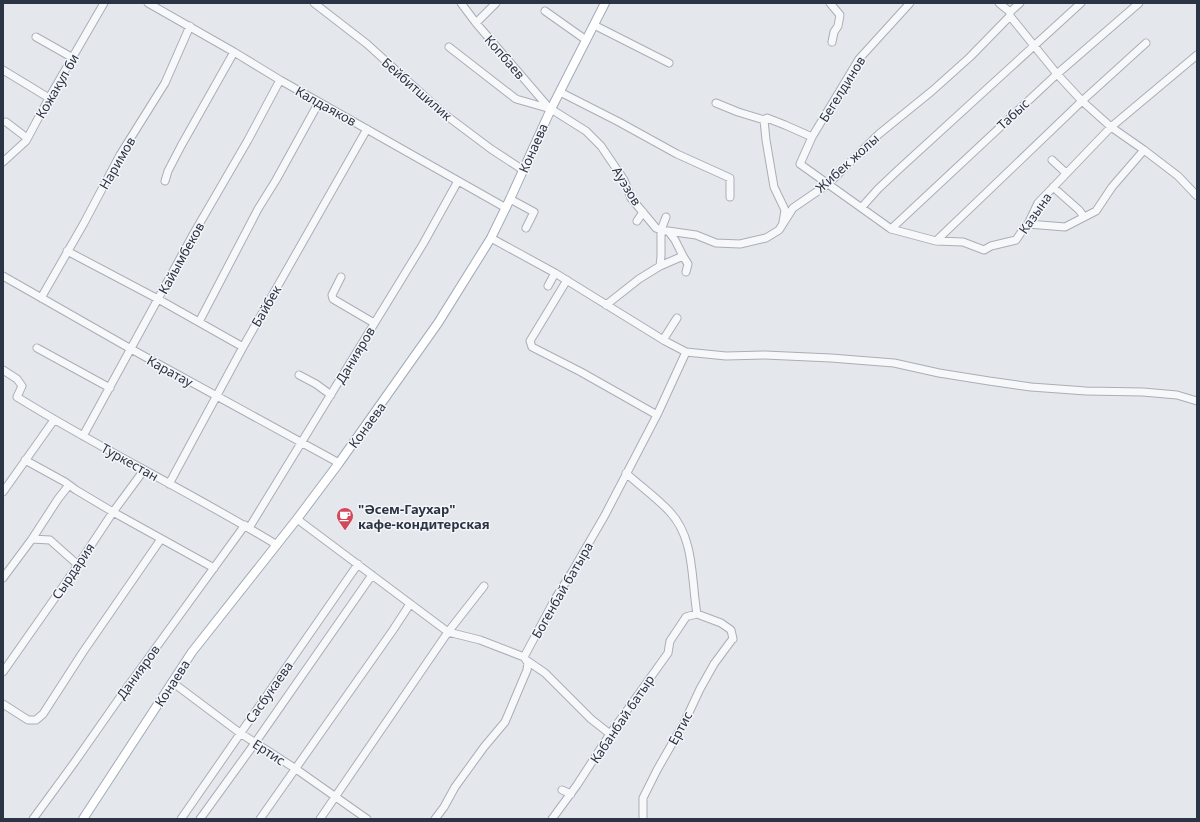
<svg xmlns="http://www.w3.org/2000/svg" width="1200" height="822" viewBox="0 0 1200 822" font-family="'Noto Sans',sans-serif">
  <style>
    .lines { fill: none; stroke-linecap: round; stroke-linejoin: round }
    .minor-casing { stroke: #a9aeb7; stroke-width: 9 }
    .major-casing { stroke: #a3abb8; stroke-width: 10 }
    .minor { stroke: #f7f8fa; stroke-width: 7 }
    .major { stroke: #fff; stroke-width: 8 }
    .labels { text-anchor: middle; stroke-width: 3; stroke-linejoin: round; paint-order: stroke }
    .street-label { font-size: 13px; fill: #2b3445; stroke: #f4f6f9 }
    .poi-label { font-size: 13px; font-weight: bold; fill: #2b3445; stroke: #f4f6f9; text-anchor: start }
  </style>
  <rect width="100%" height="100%" fill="#e4e7ec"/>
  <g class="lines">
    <defs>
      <path id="minor" d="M148,3L234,52L280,80L506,208
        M314,3L367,44L443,113L491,149L523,170
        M461,3L476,23L550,109
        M830,3L840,15L838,26L834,32L832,42
        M910,3L859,59L812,137L800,164L891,229L936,241L963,242L984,250L991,246L1016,240L1024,228L1028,224L1038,203L1111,127L1197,55
        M999,3L1010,12V16L1057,74L1082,101L1111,127L1144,150L1178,176L1197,196
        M545,11L586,40
        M1010,12L1020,3
        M476,23L496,3
        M594,25L669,63
        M36,37L73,58
        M449,47L516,99L551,109L586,131L601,146L624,180L631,198L656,228L661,230V256L660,266L639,279L606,305
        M3,70L49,98
        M560,92L619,122L677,154L730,178V197
        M716,103L738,112L764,120L767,118L785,125L812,137
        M764,120L766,140L774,187L785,210L783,222
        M6,122L27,138
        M1052,160L1066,173
        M3,162L26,141L49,98L104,3
        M165,181L168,171L181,146L234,52
        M1053,187L1079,210L1084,217
        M510,199L534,212L526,228
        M862,207L878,189L897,171L1081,3
        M666,217L661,230L696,235L716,243L740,244L766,238L779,230L793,208L828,184L879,134L932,91L970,57L1010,16
        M637,221L643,212
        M1028,224L1065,227L1096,211L1112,187L1144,150
        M891,229L1057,74L1139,3
        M491,238L555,273L665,341L686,352L726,356L765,355L831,358L894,363L939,373L989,381L1031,387L1086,391L1143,392L1177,395L1197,401
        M936,241L1082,101L1146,43
        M67,251L158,299L243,347
        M683,256L688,264L686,272
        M660,266L683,256L675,240L669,232
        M3,276L131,349L339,463
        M341,277L332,295L333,299L374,323
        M567,280L530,341L532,347L581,372L657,415
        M548,286L555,273
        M41,298L84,223L120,155L165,83L190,26
        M199,322L258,209L276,180L319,102
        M663,340L677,318
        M37,348L110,388
        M3,370L17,379L22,386L17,397C102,450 192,493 277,545
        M299,375L316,384L331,395
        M83,436L194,233L248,140L280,80
        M25,460L65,482L76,490L113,512L214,568
        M626,473C640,486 656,497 670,512C695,539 691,579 697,614
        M169,484L243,347L367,129
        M3,492L54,420
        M297,519L448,632L480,640L524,657
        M249,528L423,244L458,181
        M32,539L58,499L69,485
        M3,578L32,539L50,540L78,565
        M689,616L697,614L721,623L731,630L733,639
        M524,657L555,599L572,572L605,515L657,415L686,352
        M526,660L545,673L591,719L610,734
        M3,672L78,565L113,512L144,470
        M172,682L240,733L296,769L367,819
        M3,704L28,720H36L43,714L83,652L161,539
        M562,790L571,794
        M33,819L74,763L123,693L245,525
        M181,819L358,564
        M200,819L255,743L372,575
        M260,819L393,630L410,604
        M320,819L448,632L484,586
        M435,819L444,807L455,787L484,747L505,722L527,670L528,663L524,657
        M552,819L577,785L610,734L668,653L670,641L686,617
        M643,819V798L657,770L685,721L700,689L714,664L731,641"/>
      <path id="major" d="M83,819L192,652L297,519L339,463L438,323L491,238L510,199L551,109L605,3"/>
    </defs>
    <use href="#minor" class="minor-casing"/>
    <use href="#major" class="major-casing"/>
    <use href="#minor" class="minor"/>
    <use href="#major" class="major"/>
  </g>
  <defs>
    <symbol id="cafe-pin" viewBox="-11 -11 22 30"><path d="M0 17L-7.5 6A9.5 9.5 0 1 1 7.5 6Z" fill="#d1495b" stroke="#f4f6f9"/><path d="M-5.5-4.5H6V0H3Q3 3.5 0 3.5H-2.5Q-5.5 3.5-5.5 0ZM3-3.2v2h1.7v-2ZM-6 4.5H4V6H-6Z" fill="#fff"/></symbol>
  </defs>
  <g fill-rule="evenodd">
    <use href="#cafe-pin" x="335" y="506" width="20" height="27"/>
  </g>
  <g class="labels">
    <g class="street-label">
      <text transform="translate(505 57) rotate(49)" y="5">Копбаев</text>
      <text transform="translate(57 86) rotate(-60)" y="5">Кожакул би</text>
      <text transform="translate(417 89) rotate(41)" y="5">Бейбитшилик</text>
      <text transform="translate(842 89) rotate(-58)" y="5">Бегелдинов</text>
      <text transform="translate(326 106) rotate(29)" y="5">Калдаяков</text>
      <text transform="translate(1013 114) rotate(-43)" y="5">Табыс</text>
      <text transform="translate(533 148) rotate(-66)" y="5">Конаева</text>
      <text transform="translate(117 163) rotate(-60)" y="5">Наримов</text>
      <text transform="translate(847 163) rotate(-42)" y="5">Жибек жолы</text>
      <text transform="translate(627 186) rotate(59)" y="5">Ауэзов</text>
      <text transform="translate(1035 213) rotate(-55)" y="5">Казына</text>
      <text transform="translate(181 258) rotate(-61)" y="5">Кайымбеков</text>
      <text transform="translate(266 306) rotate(-60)" y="5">Байбек</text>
      <text transform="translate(355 355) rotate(-59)" y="5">Данияров</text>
      <text transform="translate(170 371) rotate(29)" y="5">Каратау</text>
      <text transform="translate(367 425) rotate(-54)" y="5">Конаева</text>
      <text transform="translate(130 462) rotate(29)" y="5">Туркестан</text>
      <text transform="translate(73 571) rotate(-56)" y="5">Сырдария</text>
      <text transform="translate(562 590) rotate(-60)" y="5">Богенбай батыра</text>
      <text transform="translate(138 672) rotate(-54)" y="5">Данияров</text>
      <text transform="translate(172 683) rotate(-57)" y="5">Конаева</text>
      <text transform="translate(269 692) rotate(-55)" y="5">Сасбукаева</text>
      <text transform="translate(622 719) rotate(-56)" y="5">Кабанбай батыр</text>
      <text transform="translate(680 728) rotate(-62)" y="5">Ертис</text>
      <text transform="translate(269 752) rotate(33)" y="5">Ертис</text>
    </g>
    <g class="poi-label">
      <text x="358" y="514">"Әсем-Гаухар"<tspan x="358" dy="15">кафе-кондитерская</tspan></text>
    </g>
  </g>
  <rect width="1200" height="822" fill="none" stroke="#2b3445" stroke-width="8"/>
</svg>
